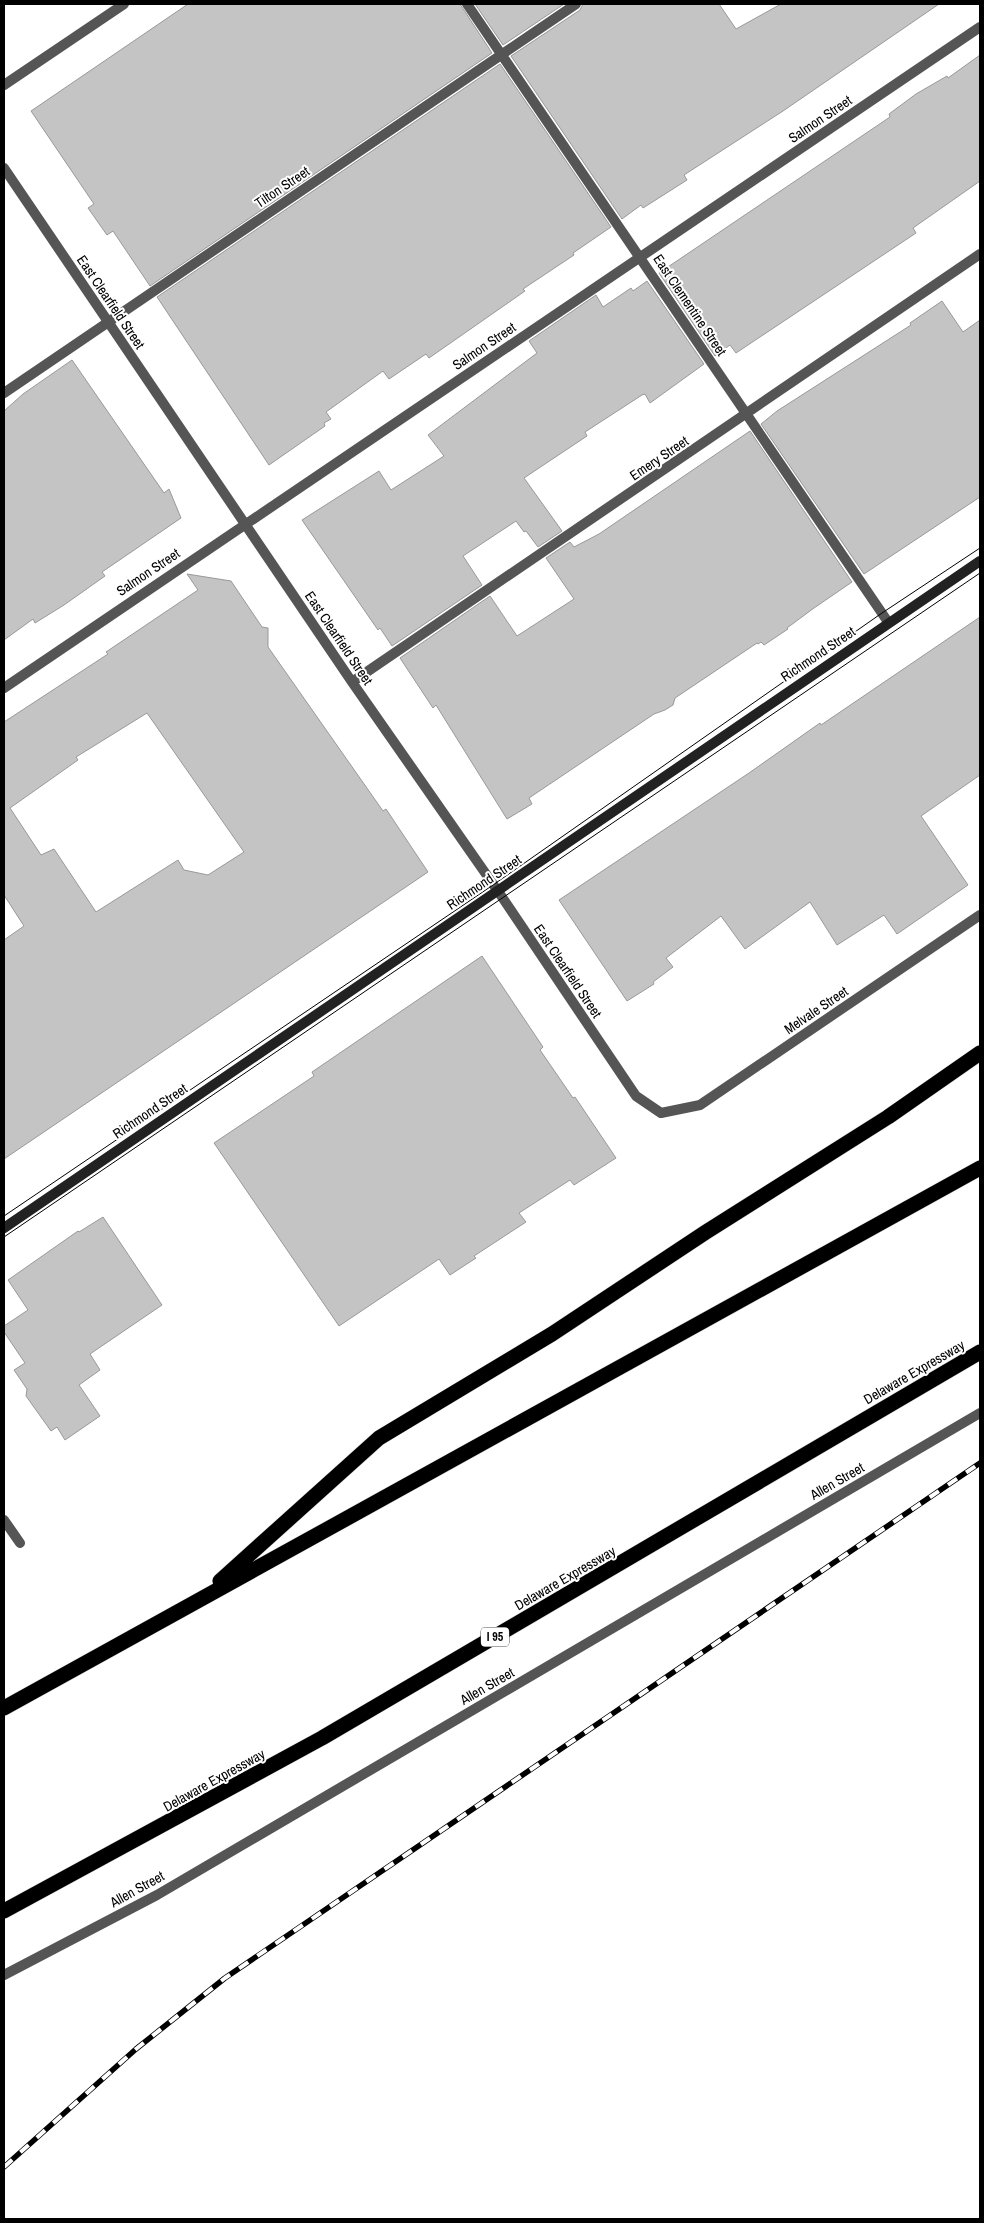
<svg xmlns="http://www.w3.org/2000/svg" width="984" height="2223" viewBox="0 0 984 2223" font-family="'Archivo Narrow',sans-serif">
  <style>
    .building { fill: #c4c4c4; stroke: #999; fill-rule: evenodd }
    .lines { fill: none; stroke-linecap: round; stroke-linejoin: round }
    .highway-casing { stroke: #dbdbdb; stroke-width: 16 }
    .street { stroke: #555; stroke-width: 10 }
    .secondary { stroke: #222; stroke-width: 10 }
    .highway { stroke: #000; stroke-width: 15 }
    .tram { stroke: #000; stroke-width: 1 }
    .rail-casing { stroke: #000; stroke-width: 5.5 }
    .rail { stroke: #fff; stroke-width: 4; stroke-dasharray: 11; stroke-linecap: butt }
    .labels { text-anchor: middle; stroke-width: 4; stroke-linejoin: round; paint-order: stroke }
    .shield { fill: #fff; stroke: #4c4c4c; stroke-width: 1 }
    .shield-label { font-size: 12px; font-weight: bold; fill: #000 }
    .street-label { font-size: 14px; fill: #000; stroke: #fff }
  </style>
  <rect width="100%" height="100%" fill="#fff"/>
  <path class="building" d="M188,4H460L492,53L150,286L113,231L107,235L88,208L94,204L31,111Z
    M475,4H564L503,45Z
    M583,4H719L736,29L781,4H939L783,111L684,175L687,180L643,208L641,205L622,219L511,56L580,10Z
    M980,55V181L913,228L916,233L736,353L730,345L715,356L659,273L890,117L889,114L916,94L947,76L948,78Z
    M500,64L611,227L573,253L574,255L523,289L525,291L429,358L426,354L389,379L383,371L326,412L331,419L324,423L325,426L269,465L157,297Z
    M647,281L704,364L650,403L645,394L642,395L585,432L587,436L524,478L562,531L538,547L526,531L524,532L516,521L463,556L482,585L392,646L380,628L378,630L302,520L379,471L391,490L444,456L428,435L537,353L529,341L596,295L603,307L631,288L633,291Z
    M942,301L963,332L980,320V497L864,574L761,424L777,411L911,325L910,323Z
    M72,360L164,493L169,489L181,518L102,572L105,576L64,605L35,623L33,619L4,640V411L23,394Z
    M750,431L852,582L814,608L787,628L788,629L764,645L761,642L758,644L757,643L675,698L673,705L665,710L654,714L529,798L532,804L507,819L436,705L433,708L400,658L490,596L517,636L574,599L546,558L570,542L574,547L599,534Z
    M187,574L231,581L262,627L268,628V647L383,811L386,809L428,872L4,1159V940L24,926L4,895V722L108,654L106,652L198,590ZM147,713L244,852L208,875L184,870L178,860L96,912L54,849L41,855L10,808L78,760L76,757Z
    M980,617V775L921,816L968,885L897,934L884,915L837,945L810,902L745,949L721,916L666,958L673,967L653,982L654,984L627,1001L559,900L749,773L820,723L821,725Z
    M482,956L543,1047L540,1050L573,1098L575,1097L616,1158L574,1185L570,1180L519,1213L526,1222L474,1256L476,1258L450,1275L439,1259L339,1326L214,1143L314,1076L312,1072Z
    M103,1217L162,1305L90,1354L100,1370L79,1385L100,1416L65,1440L57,1427L51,1431L26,1396L27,1389L14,1370L25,1363L4,1332V1326L28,1310L8,1280L78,1231L79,1232Z"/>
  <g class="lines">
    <defs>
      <path id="highway" d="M220,1581L379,1438L552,1334L706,1232L888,1117L980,1053
        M4,1708L980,1168
        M4,1911L322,1738L980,1352"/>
    </defs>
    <use href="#highway" class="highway-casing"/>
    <path class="street" d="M467,4L888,622
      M4,85L124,4
      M4,168L352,682L502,897L636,1096L661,1113L700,1105L980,915
      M4,393L576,4
      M352,682L980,254
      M4,688L980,27
      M4,1520L20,1543
      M4,1975L157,1895L980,1413"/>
    <path class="secondary" d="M4,1228L980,561"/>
    <use href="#highway" class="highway"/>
    <path class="tram" d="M4,1216L493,885L882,613L980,548
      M4,1237L980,573"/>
    <defs>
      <path id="rail" d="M4,2167L136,2049L225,1978L980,1463"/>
    </defs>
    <use href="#rail" class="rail-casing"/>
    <use href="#rail" class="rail"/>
  </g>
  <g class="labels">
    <rect class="shield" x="481" y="1627.5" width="28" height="19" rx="4"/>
    <g class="shield-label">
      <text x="495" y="1641">I 95</text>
    </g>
    <g class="street-label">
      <text transform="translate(820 119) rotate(-34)" y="5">Salmon Street</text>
      <text transform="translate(282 187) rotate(-34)" y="5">Tilton Street</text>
      <text transform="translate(111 302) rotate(56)" y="5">East Clearfield Street</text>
      <text transform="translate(690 305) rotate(56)" y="5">East Clementine Street</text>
      <text transform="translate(484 346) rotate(-34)" y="5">Salmon Street</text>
      <text transform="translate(659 458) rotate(-34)" y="5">Emery Street</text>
      <text transform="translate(148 572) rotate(-34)" y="5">Salmon Street</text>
      <text transform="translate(339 638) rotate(56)" y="5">East Clearfield Street</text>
      <text transform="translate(818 654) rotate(-34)" y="5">Richmond Street</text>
      <text transform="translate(484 882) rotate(-34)" y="5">Richmond Street</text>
      <text transform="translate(568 971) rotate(56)" y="5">East Clearfield Street</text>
      <text transform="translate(816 1010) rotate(-34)" y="5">Melvale Street</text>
      <text transform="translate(150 1111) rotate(-34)" y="5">Richmond Street</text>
      <text transform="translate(914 1372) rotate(-30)" y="5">Delaware Expressway</text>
      <text transform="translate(837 1481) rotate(-30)" y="5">Allen Street</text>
      <text transform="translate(565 1578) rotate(-30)" y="5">Delaware Expressway</text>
      <text transform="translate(487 1686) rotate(-30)" y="5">Allen Street</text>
      <text transform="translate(214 1780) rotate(-29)" y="5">Delaware Expressway</text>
      <text transform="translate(137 1889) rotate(-29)" y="5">Allen Street</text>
    </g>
  </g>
  <rect width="984" height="2223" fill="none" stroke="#000000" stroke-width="10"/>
</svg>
